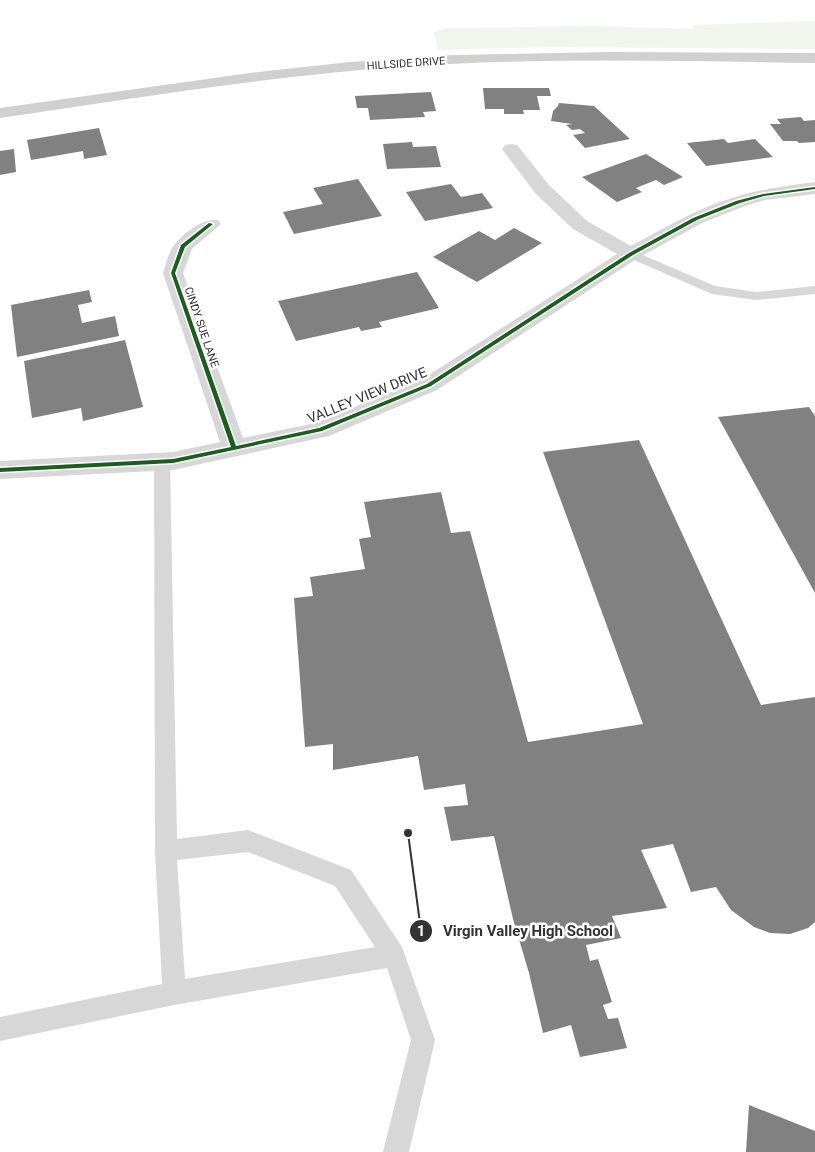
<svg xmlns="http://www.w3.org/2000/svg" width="815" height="1152" viewBox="0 0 815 1152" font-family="Roboto,sans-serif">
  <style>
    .green { fill: #f1f5ed }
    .building { fill: #818181 }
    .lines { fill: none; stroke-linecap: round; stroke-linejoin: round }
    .service { fill: #d7d7d7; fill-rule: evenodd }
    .minor { fill: #d7d7d7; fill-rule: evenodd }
    .secondary { fill: #d0d0d0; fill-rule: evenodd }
    .cycleway-casing { stroke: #fff; stroke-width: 3 }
    .cycleway { fill: #1b5e20; fill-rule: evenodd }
    .labels { text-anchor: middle; stroke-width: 5; stroke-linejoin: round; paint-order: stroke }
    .far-street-label { font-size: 11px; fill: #333; stroke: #fff }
    .street-label { font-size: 14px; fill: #333; stroke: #fff }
    .leader { fill: none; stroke: #333; stroke-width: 2 }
    .callout-dot { fill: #333; stroke: #fff; stroke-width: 2 }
    .mark-label { font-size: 15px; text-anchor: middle; font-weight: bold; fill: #fff }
    .callout-label { font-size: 15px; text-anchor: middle; font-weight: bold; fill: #333; stroke: #fff; stroke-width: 5; stroke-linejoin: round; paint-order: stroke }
  </style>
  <rect width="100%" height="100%" fill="#fff"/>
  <path class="green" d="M815,21V49L549,47L438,50L434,33L444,28L595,26L693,29L692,25Z"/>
  <path class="building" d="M483,88H549L551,96H537L540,110H523L524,114H504V109H485Z
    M431,92L436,111L423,112L425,117L370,120L368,108H357L355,96Z
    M559,103L594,106L630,139L585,148L573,135L585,133L580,129L572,130L566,125L572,124L551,121L553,111L558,106Z
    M801,117L804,121L815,120V142L799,143L797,141H783L770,124H781L777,119Z
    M99,128L107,155L84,159L83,151L31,160L27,140Z
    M724,139L728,143L755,139L773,157L706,166L687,143Z
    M412,142L413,147L436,146L441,167L387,169L383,144Z
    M14,149L16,172L0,175V151Z
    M646,154L683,177L664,185L656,180L636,188L642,192L617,202L582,177Z
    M358,179L382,216L294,234L283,212L323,204L313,188Z
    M451,184L461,197L482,193L493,208L425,221L406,192Z
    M514,228L542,243L477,282L433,257L479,231L495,240Z
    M417,272L439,308L379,322L382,327L361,331L359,327L296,341L278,301Z
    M89,290L92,302L78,305L82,323L115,316L119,336L17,357L11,305Z
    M125,340L143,407L83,421L81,408L32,418L24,361Z
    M809,407L815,416V593L718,417Z
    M639,440L761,705L815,697V922L808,928L790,934L770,933L754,927L731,910L716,887L691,892L673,844L641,850L667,908L612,916L621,938L586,945L590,961L598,959L612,1002L603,1005L608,1019L618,1018L627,1048L580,1057L571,1025L543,1033L529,973L513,919L494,836L451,841L444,807L468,805L465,784L424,790L418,756L333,770V744L305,747L294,598L313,596L310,577L365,569L359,539L371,537L364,502L441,492L451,533L470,531L528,742L643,724L543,452Z
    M749,1105L815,1131V1152H746Z"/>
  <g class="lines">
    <path class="service" d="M631,250L715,286L756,292L815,286V294L756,300L712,294L627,257L625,254Z
      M162,456L168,458L170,462L177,839L248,830L351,870L402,947L435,1040L409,1152H383L411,1040L387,968L174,1005L0,1041V1017L162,984L155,851L154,462L156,458ZM248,852L335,886L375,947L185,979L177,860Z"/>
    <path class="minor" d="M511,144L517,145L549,185L587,221L631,246C664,228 696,209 732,198C759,189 787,186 815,182V194L765,200L745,206L702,223L638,258L437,390L329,436L173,470L0,479V461L173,452L220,442L163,273C166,264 169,251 175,244C183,233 205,217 218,220L221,224L192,249L183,273L243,438L315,423L421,380L617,254L573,229L535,193L502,149L505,145Z"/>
    <path class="secondary" d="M608,52L815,53V63C677,61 538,57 400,67C266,76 133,99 0,118V108L250,73L350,62L452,55Z"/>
    <defs>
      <path id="cycleway" d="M815,187V189L764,196L740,203L697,220L633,255L431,386L322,431L173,463L0,472V468L173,459L231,447L171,273L181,245L209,223L213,224L185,247L175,273L236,446L319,428L427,384L629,253L693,218L736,201L763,194Z"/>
    </defs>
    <use href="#cycleway" class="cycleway-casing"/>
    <use href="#cycleway" class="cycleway"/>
  </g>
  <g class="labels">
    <g class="far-street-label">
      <text transform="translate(406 63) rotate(-4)" y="4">HILLSIDE DRIVE</text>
      <text transform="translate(202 327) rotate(71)" y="4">CINDY SUE LANE</text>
    </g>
    <g class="street-label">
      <text transform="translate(367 395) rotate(-22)" y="5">VALLEY VIEW DRIVE</text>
    </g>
  </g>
  <path class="leader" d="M408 833L421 931"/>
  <g class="callout-dot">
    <circle cx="408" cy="833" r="5"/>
    <circle cx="421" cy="931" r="12"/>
  </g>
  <g class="mark-label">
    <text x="421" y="936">1</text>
  </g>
  <g class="callout-label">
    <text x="528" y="936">Virgin Valley High School</text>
  </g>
</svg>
